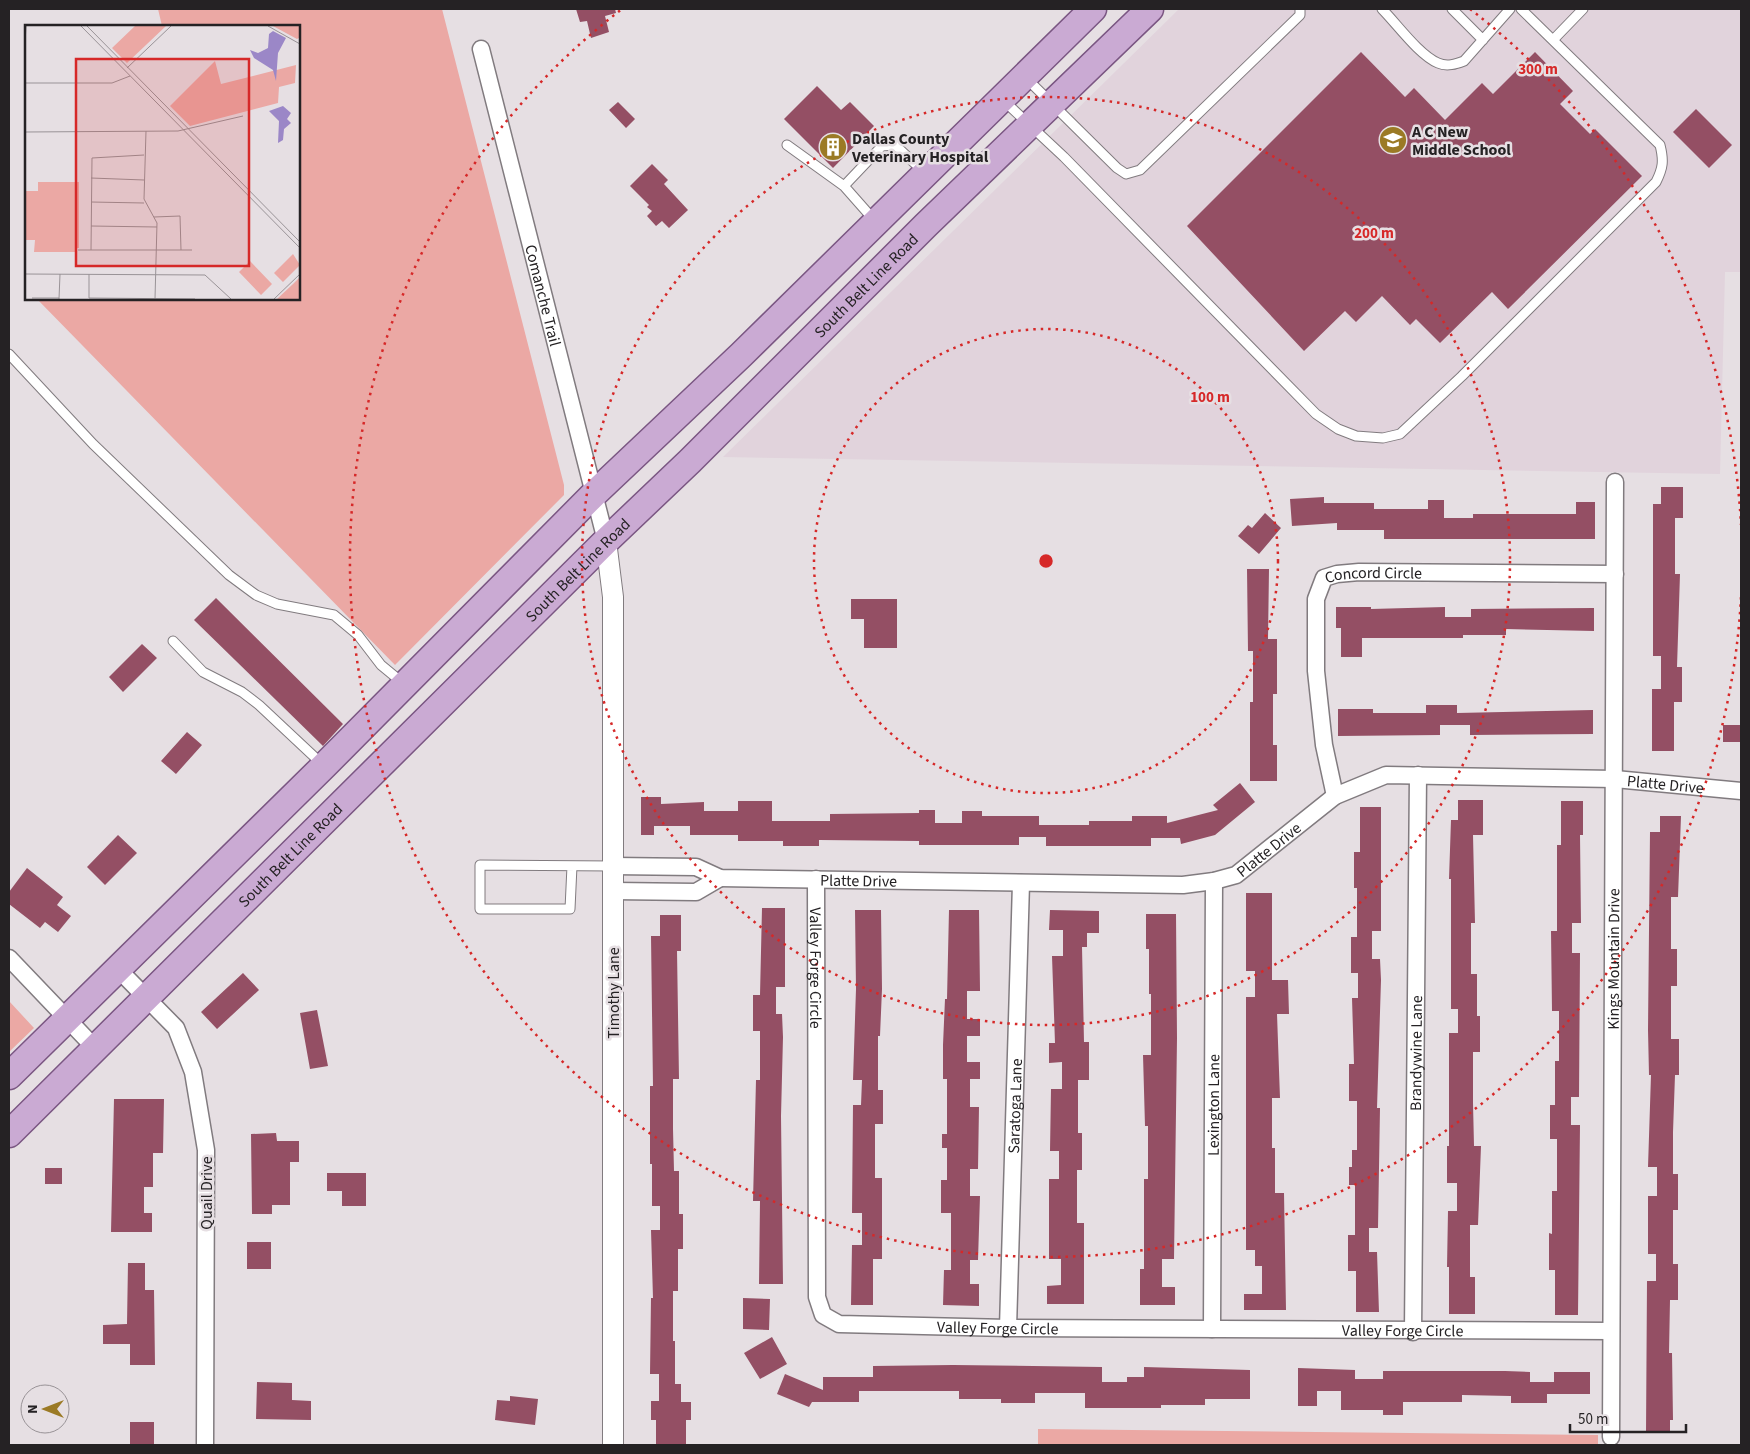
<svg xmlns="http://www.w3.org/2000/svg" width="1750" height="1454" viewBox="0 0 1750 1454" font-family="'Source Sans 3',sans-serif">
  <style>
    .built { fill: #e1d3dc }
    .green { fill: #eba8a4 }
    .building { fill: #944f64 }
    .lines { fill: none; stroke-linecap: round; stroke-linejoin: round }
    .service-casing { stroke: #817b7f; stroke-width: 11 }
    .minor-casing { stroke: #817b7f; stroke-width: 19 }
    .tertiary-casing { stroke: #817b7f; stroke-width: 22 }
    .primary-casing { stroke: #7a5682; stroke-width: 29 }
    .service { stroke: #fff; stroke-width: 9 }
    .minor { stroke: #fff; stroke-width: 16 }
    .tertiary { stroke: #fff; stroke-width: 20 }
    .primary { stroke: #caaad3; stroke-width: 26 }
    .ring { fill: none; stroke: #d62828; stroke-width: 2.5; stroke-dasharray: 2.5 5 }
    .labels { text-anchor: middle; stroke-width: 5; stroke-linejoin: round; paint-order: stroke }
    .poi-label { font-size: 16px; font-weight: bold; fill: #252224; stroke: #e6dfe3; text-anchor: start }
    .street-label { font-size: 16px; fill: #252224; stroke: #e6dfe3 }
    .inset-road { fill: none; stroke: #999397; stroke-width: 1 }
    .view { fill: #d62828; fill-opacity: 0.15; stroke: #d62828; stroke-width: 2.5 }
    .inset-edge { fill: none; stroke: #252224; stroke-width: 2.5 }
    .centre { fill: #d62828; stroke: #e6dfe3; stroke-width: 2.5 }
    .ring-label { font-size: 15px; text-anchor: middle; font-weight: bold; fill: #d62828; stroke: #e6dfe3; stroke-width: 5; stroke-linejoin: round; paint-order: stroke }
  </style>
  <rect width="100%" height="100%" fill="#e6dfe3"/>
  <path class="built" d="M1179,9H1741V272H1725L1720,474L723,457Z"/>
  <path class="green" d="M158,9H442L564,485V495L395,665L37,299H299V26H162Z
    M9,1001L34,1028L9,1052Z
    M1038,1429L1598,1435V1445H1038Z"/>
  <path class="building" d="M576,9H615L616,13L605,16L609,32L591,38L587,21L580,22Z
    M1361,52L1405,97L1414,88L1445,120L1482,83L1493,94L1535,52L1573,91L1560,104L1590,134L1595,129L1642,176L1508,309L1492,292L1440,343L1416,319L1410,325L1382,296L1356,322L1345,311L1304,351L1187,226Z
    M817,86L841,110L850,102L874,126L833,168L784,119Z
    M618,102L635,119L626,128L609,110Z
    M1696,109L1732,145L1709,168L1673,132Z
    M652,164L668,180L664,184L688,210L669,228L662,221L656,226L647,216L652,211L647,207L649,205L630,186Z
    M1661,487H1683V518H1675V574H1680L1677,667H1682V702H1674V751H1652V689H1661V656H1653V504H1661Z
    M1324,497V503H1374V509H1428V500H1444V518H1473V514H1576V502H1595V539H1384V530H1337V523L1292,526L1290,499Z
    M1265,513L1281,528L1259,554L1238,536L1248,525L1252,528Z
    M1247,569H1269L1268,639H1277V694H1273V745H1277V781H1250V702H1253V651H1248Z
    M216,598L343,724L323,746L194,620Z
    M851,599H897V648H864V619H851Z
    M1336,607H1371V609L1445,607V617H1471V609L1594,608V631L1506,629V635H1463V638H1362V657H1341V628H1336Z
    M142,644L157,658L123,692L109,677Z
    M1426,705H1457V713L1593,710V734L1470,735V725H1440V735L1338,736V709H1373V713H1426Z
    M1723,725H1741V742H1723Z
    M187,732L202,745L176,774L161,761Z
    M1240,783L1255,802L1215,835L1181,844L1180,838H1151V846H1046V837H1019V845H919V841L819,840V846H783V841H738V835H690V826H654V835H641V797H661V804L704,802V811H738V801H772V821H830V814L919,813V810H935V823H962V811H982V816H1039V825H1089V821H1132V816H1167V823L1218,810L1213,805Z
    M1458,800H1483V835H1473L1475,923H1471V974H1477V1016H1480V1052H1473V1103L1474,1146H1481L1478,1225H1470V1277H1475V1314H1449V1267H1447L1448,1211H1457V1183H1447V1146H1449V1033H1458V1009H1451V879H1449L1451,820H1458Z
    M1561,801H1583V835H1580L1581,923H1572V953H1580L1579,1097H1571V1125H1580L1578,1315H1555V1270H1549V1233L1552,1234V1191H1557V1139H1550V1105H1555V1061H1559V1011H1552L1551,931H1557V845H1561Z
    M1360,807H1381V931H1372V959H1380L1381,980L1377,1108H1380L1378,1228H1369V1252H1377L1379,1312H1356V1271H1348V1235H1355V1185H1349V1167H1352V1150H1357V1101H1349V1064H1354L1352,998H1358V973H1351V937H1357V888H1354V852H1360Z
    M1660,816H1681L1678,897H1671V949H1677V986H1671V1039H1679V1075H1675L1673,1132V1174H1678V1210H1673V1264H1678V1300H1670L1669,1353H1672L1673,1420H1670V1433H1646L1647,1281H1656V1254H1648V1196H1657V1167H1648L1651,1075H1649L1648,1030L1650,832H1660Z
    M118,835L137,853L105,885L87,867Z
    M27,868L63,897L57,905L71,916L58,932L45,922L40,928L9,904V892Z
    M1246,893H1272V980H1288L1289,1014H1277L1280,1098H1272V1148H1275V1193H1284L1286,1310H1244V1294H1262V1266H1255V1250H1246V997H1255V971H1246Z
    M762,908H785V987H776V1014H782L783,1037L781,1116L783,1284H759L760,1201H753L756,1080H760V1031H753V995H760Z
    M855,910H881L882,989L880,1036H878V1090H883V1124H875V1178H882V1259H873V1305H851L852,1245H862V1213H852L853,1105H861L862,1080H853L856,989Z
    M949,910H979L980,991H967V1019H980V1036H967V1062H980V1079H970V1107H979L978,1169H970V1196H980L978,1260H970V1284H979V1306L943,1305L944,1270H951V1213H941V1180H947V1148H942V1134H947V1079H943V1045L945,999H947Z
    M1050,910L1099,911V933H1087V947H1082L1084,1042H1089V1080H1078V1133H1082V1170H1077V1223H1084V1304H1047V1286L1061,1285V1259H1049V1179H1059V1151H1050L1051,1089H1062V1062L1049,1063V1043H1055L1052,956H1063V930H1049Z
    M1146,914H1176L1177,1038L1174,1259H1162V1287H1175V1305H1140V1269H1144V1179H1148V1126H1145L1143,1055H1151V994H1149V949H1146Z
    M660,915H681V951H677L679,1079H673V1129L674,1171H679V1214H683V1249H678V1291H673V1341H675V1384H681V1402H691V1420H686V1445H656V1420H651V1401H659V1374H650L651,1298H653L651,1230H660V1206H652V1164H650V1086H653L651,936H660Z
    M243,973L259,990L217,1029L201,1012Z
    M317,1010L328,1066L310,1069L300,1013Z
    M114,1099H164L163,1153H153V1187H144V1213H152V1232H111Z
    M276,1133L277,1141H299V1162H290V1205H272V1214H252L251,1134Z
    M45,1168H62V1184H45Z
    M327,1173H366V1206H342V1191H327Z
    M247,1242H271V1269H247Z
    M128,1263H145V1290H154L155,1365H130V1344H103V1325L127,1324Z
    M743,1298L770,1299L769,1330L743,1329Z
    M772,1337L787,1364L760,1379L744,1353Z
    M953,1365L1102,1367V1382H1127V1377H1144V1367L1250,1370V1399H1205V1405H1161V1408H1085V1393H1035V1403H1001V1399H959V1391H859V1402H812L809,1407L777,1394L785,1374L823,1390V1377H873V1366Z
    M1298,1368L1355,1370V1379H1383V1371H1505L1530,1372V1382H1554V1372H1590V1394H1547V1403H1511V1396L1462,1395V1402H1403V1415H1383V1410H1341V1391H1317V1406H1298Z
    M257,1382L292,1383V1400L311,1401V1420L256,1419Z
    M510,1396L538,1399L535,1425L495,1420L497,1400L510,1401Z
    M130,1422H154V1445H130Z"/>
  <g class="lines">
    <defs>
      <path id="service" d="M1382,9C1397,24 1419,55 1438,63C1447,67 1456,64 1464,61L1510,9
        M1452,9L1483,40
        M1553,40L1583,9
        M1026,78L1117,168L1126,174L1140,170L1300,15V9
        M1003,100L1064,157L1316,414L1338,429L1356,436L1383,438L1400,434L1462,376L1656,182C1663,168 1664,161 1660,145L1521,9
        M787,145L844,186L874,220
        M844,186L882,146L895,145L925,173
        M9,354L93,444L229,575L256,595L277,604L334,615L358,635L381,665L404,684
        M173,641L203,672L242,692L259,705L322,764
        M572,866L570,909H480V865L613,866"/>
      <g id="minor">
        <path id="s1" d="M481,49L606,541"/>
        <path id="s2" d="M1335,796L1324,745L1316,671V599L1324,578L1337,574L1359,572L1615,574"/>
        <path id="s3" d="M613,866L696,867L720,878L1183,885L1214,881L1236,875L1335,796L1386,775L1615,779L1741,791"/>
        <path id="s4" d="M816,879L817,1297L823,1315L839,1324L1008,1328L1611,1331"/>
        <path d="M613,891L696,892L720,878"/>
        <path d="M9,958L94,1047"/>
        <path d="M118,969L176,1028L193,1072L206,1150L205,1445"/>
        <path id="s5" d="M1008,1328L1021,883"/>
        <path id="s6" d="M1212,1329L1214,881"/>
        <path id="s7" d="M1413,1332L1418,775"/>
        <path id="s8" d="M1611,1437L1615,482"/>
      </g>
      <path id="tertiary" d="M606,541L613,597V1445"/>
      <g id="primary">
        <path d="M9,1076L324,766L594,494L741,355L1093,9"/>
        <path id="s9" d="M9,1134L606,541L690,461L926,225L1150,9"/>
      </g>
    </defs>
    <use href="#service" class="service-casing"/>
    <use href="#minor" class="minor-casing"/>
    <use href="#tertiary" class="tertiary-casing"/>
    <use href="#primary" class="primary-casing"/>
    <use href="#service" class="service"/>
    <use href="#minor" class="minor"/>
    <use href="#tertiary" class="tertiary"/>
    <use href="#primary" class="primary"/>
  </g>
  <g class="ring">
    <circle cx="1046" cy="561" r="232"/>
    <circle cx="1046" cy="561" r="464"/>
    <path d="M1741 597A696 696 0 1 1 622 9M1470 9A696 696 0 0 1 1741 525"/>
  </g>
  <defs>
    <symbol id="school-disc" viewBox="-11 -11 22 22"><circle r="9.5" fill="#9b7a25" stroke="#e6dfe3"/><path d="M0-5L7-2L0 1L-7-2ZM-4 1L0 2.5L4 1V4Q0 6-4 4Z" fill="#fff"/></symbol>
    <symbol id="building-disc" viewBox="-11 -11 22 22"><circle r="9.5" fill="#9b7a25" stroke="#e6dfe3"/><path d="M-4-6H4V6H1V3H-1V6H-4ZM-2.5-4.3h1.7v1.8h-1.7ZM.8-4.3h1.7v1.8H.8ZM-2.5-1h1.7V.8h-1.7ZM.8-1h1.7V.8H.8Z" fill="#fff"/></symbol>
  </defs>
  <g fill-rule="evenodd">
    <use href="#school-disc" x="1377" y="124" width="32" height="32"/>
    <use href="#building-disc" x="817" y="131" width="32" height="32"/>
  </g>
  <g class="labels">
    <g class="poi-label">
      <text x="1412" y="137">A C New<tspan x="1412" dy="18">Middle School</tspan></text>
      <text x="852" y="144">Dallas County<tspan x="852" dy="18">Veterinary Hospital</tspan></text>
    </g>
    <g class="street-label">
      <text dy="6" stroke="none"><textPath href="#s9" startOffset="1206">South Belt Line Road</textPath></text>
      <text dy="6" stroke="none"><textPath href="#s1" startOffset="254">Comanche Trail</textPath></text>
      <text dy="6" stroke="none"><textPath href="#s9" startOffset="801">South Belt Line Road</textPath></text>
      <text dy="6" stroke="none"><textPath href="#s2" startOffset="271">Concord Circle</textPath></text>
      <text dy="6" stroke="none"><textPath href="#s3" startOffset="1088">Platte Drive</textPath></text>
      <text dy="6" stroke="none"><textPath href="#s3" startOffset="668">Platte Drive</textPath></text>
      <text dy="6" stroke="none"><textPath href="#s9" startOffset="396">South Belt Line Road</textPath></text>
      <text dy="6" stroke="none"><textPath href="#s3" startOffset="248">Platte Drive</textPath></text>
      <text dy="6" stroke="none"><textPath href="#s8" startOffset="478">Kings Mountain Drive</textPath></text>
      <text dy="6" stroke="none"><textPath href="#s4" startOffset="89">Valley Forge Circle</textPath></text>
      <text transform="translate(613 993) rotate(-90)" y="6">Timothy Lane</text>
      <text dy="6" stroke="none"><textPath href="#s7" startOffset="279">Brandywine Lane</textPath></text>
      <text dy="6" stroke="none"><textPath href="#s6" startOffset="224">Lexington Lane</textPath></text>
      <text dy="6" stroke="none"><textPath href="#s5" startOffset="222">Saratoga Lane</textPath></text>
      <text transform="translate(206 1193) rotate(-90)" y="6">Quail Drive</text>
      <text dy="6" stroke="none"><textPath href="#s4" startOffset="614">Valley Forge Circle</textPath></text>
      <text dy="6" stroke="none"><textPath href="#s4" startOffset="1019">Valley Forge Circle</textPath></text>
    </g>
  </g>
  <g transform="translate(25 25)">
    <rect width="275" height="275" fill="#e6dfe3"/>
    <path d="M110,1H141L102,38L87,23ZM248,1H275L274,13L272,14ZM190,36L196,59L271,40L270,58L254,62L253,78L165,101L145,81ZM13,157H54V223H50V227H9L10,215H0V166H13ZM268,229L275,240L258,257L249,248ZM225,236L247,259L236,270L214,247ZM275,252V274H252L268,259Z" fill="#eba8a4"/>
    <path d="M248,6L261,13L253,28L251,56L248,45L229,33L225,25L233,28L243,23L244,9ZM258,81L266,88L262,94L266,98L259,104L258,115L253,118L254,96L244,86Z" fill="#9b87c7"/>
    <path class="inset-road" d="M56,1L275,223M62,1L275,217M243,1L275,19M0,18L1,1M102,43L146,1M0,58H87L105,51M121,106L119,174L132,198L130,274M0,107L153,106L218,91M66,153L119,155M66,177L119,178M129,192L155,191L156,225M66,201L132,202M53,225H167M66,225L67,133L119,130M0,249L180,250L206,274M7,273H34M64,273L170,274M64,273V249M34,274L35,249M249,274L275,249"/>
    <path class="view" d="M51,34H224V241H51Z"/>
    <rect width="275" height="275" class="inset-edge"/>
  </g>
  <circle cx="1046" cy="561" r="8" class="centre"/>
  <g class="ring-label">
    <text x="1538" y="74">300 m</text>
    <text x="1374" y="238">200 m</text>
    <text x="1210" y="402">100 m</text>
  </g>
  <rect width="1750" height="1454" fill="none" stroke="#252224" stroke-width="20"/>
  <g transform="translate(45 1409) rotate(270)"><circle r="24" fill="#e6dfe3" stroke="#999397"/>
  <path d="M0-4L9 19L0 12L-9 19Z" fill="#9b7a25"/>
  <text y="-8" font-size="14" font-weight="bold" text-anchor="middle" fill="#252224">N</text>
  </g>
  <path d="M1570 1424v8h116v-8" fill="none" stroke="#252224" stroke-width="2.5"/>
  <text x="1578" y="1424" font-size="15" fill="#252224" stroke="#e6dfe3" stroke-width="4" paint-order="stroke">50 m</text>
</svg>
